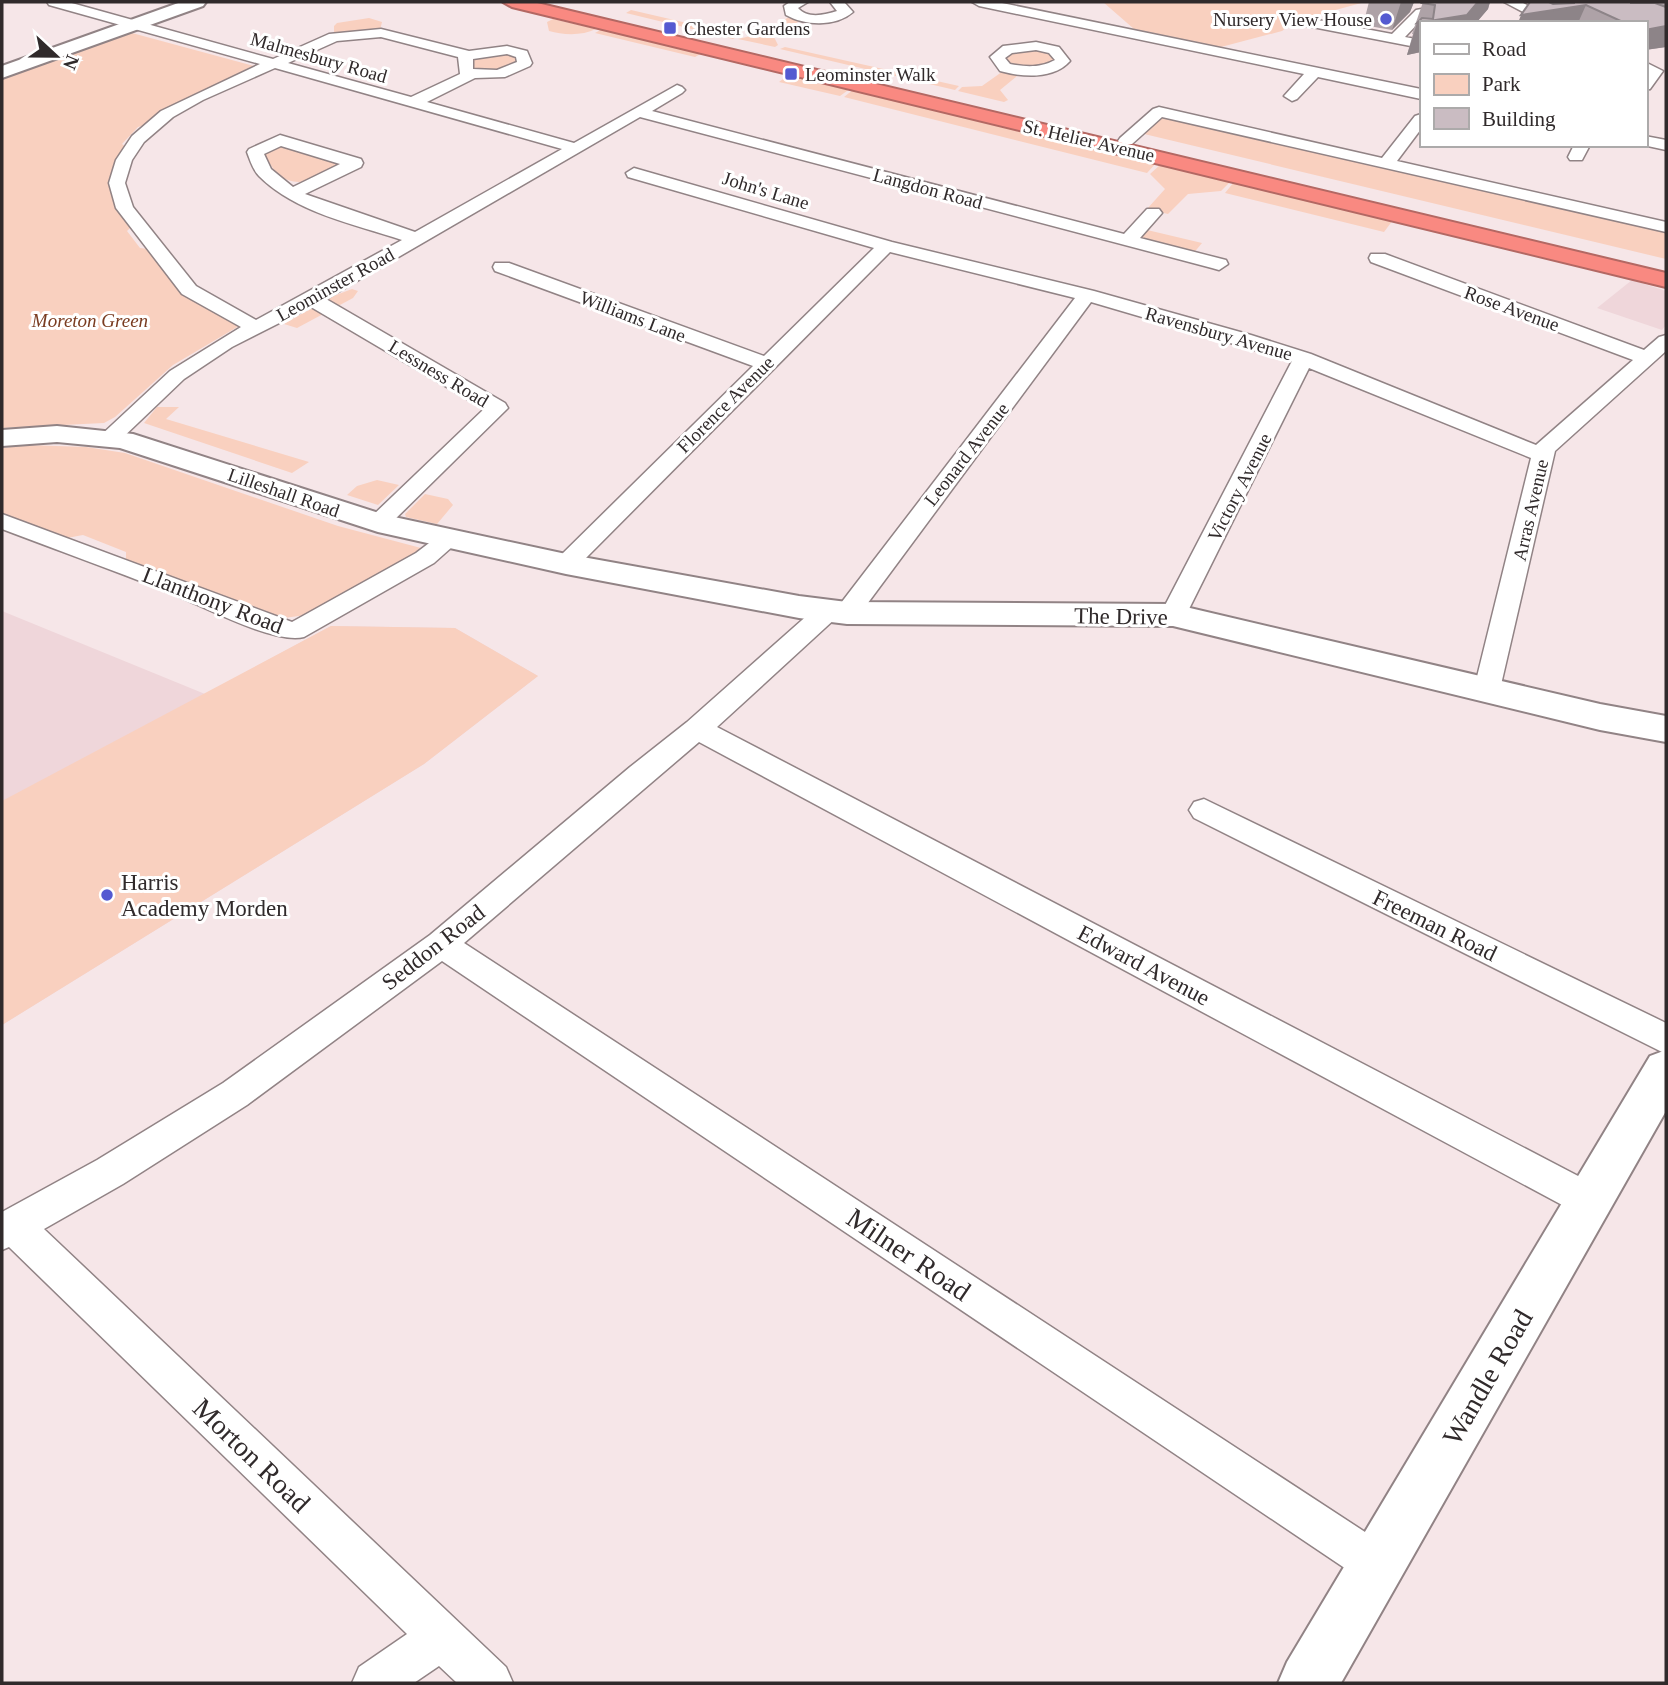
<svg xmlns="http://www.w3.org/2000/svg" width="1668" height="1685" viewBox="0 0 1668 1685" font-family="'Times New Roman',serif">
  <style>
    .built { fill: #efd6da }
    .green { fill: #f9d0bf }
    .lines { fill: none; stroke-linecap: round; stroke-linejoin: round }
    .street-casing { stroke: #918385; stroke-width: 3 }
    .secondary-casing { stroke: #918385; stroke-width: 4 }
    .highway-casing { stroke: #b36863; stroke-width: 4 }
    .street { fill: #fff; fill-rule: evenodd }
    .secondary { fill: #fff; fill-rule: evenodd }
    .highway { fill: #f98981; fill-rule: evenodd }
    .wall { fill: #aea2a7 }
    .shaded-wall { fill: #8d8488 }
    .building { fill: #cabcc2; stroke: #8d8488; stroke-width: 2 }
    .poi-dot { fill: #545ad1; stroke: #fff; stroke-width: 2.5 }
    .labels { text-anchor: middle; stroke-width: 6; stroke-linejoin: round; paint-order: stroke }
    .far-poi-label { font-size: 19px; fill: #302a2b; stroke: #fff; text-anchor: start }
    .far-street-label { font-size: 19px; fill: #302a2b; stroke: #fff }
    .far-park-label { font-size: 19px; font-style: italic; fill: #7a3c21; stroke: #fff }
    .street-label { font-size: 23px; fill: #302a2b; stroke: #fff }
    .poi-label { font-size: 23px; fill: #302a2b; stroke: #fff; text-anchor: start }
    .near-street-label { font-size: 28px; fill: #302a2b; stroke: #fff }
  </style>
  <rect width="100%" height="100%" fill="#f6e6e8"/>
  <path class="built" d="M1632,280L1666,291V325L1662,330L1597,308Z
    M2,611L205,694L331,626L455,628L538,676L424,764L2,1025Z"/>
  <path class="green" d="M1103,2H1365L1295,21L1282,31L1221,47L1134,29Z
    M631,10L739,35L733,39L626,13Z
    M789,17L801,20L774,37L778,45L775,47L738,39L759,34Z
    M369,18L382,22L380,30L334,34V26L337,23Z
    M553,19L596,29C582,36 563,35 549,31L547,22Z
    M604,28L704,52L695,57L595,33Z
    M132,33L254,66L177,104L148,124L138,127L122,144L126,147L119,158L132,226L127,231L140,248L149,249L239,326L173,365L115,417L104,423L2,428V78Z
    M785,47L959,86L955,90L780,49Z
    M1036,48L1051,51L1059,61L1049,68L1008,66L1001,57L1010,50Z
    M507,53L517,56L520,63L506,70H470L468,58Z
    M1006,69L1022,72L1000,90L1008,100L1004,102L958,91L962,87L982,86Z
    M791,73L851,88L840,96L779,82Z
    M854,89L1157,162L1147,173L844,97Z
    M1163,117L1666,230V259L1140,133Z
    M280,145L337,162L339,164C310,187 281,192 265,154Z
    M1161,164L1231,181L1221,191L1188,194L1168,214L1147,209L1165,189L1150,174Z
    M1234,182L1393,220L1384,232L1225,193Z
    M1143,229L1202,243L1192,255L1132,240Z
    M352,289L358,291L353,298L297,328L284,324L331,297Z
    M157,407H179L166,419L309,462L292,473L144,423Z
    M27,445L86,447L125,453L338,526L421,548L418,554L306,615L284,618L126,560V552L83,535L67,538L2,513V448Z
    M377,480L399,485L378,505L347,495L357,486Z
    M425,494L448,499L453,505L437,524L406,517L405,514Z
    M331,626L455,628L538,676L424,764L2,1025V801Z"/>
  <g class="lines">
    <defs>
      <path id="street" d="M47,2H68L273,59L329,34L381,29L469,51L507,46L527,51L532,63L530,66L505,77L475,78L427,102L574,143L677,85L682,87L685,90L682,93L652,111L1124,234L1147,209H1159L1162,213L1140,238L1226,260L1228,264L1219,270L1212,268L640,117L326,299L505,403L508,408L386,528L378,530L370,528L366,523L370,518L484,409L311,307L232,347L184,379L117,443H101L98,438L170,371L241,327L182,294L116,208L109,183L116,160L132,136L161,111L260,64L49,5ZM381,37L458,57L460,74L411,97L288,63L337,41ZM507,54L516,57L517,62L497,70L473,69V59ZM275,68L562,149L415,232L305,194L361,167L363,163L361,159L280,135L249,149L247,152C250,160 253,170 259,176C296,213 354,224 402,240L256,320L196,286L133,207L125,183L132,160L144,142L173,117L203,100ZM281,146L340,164L293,187L271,169L264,154Z
        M790,2H808L798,8C807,19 825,15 837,11L830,2H844L853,12C836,27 805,26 786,15L784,6Z
        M972,2H997L1421,89V99L1318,77L1297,99L1292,101L1284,96L1304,74L979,6Z
        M1459,2H1486L1479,6L1425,16L1405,37L1421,40V48L1302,25L1295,21L1302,17L1392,34L1416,10Z
        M1504,2H1521L1563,23H1544Z
        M1036,42L1059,47L1070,61C1053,80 1022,77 1000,71L990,57L1003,46ZM1036,50L1049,53L1055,60C1040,68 1026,67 1010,64L1005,58L1012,53Z
        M1645,62L1663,71L1650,89L1645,90Z
        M1159,107L1382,158L1415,116L1421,114V129L1397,161L1666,222V232L1162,117L1132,144H1120L1118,141L1120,138L1153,109Z
        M1645,136L1666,140V150L1643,145H1645Z
        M1574,145H1590L1582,160H1570L1568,157Z
        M634,168L892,242L1094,291L1251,335L1311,354L1536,445L1633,360L1371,262L1369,258L1371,254H1385L1644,350L1659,337L1666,335V351L1555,451L1500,689L1496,696L1487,698L1478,696L1474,689L1531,458L1309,368L1186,615L1182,621L1173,623L1164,621L1160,615L1292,361L1091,302L856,619L847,621L837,617L717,727L1603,1189L1608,1201L1603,1213L1590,1219L1577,1213L699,742L464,943L1391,1549L1398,1564L1391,1579L1376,1586L1361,1579L442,961L247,1105L123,1184L44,1229L506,1667L513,1683H457L439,1666L414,1683H352L359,1667L407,1634L9,1247L2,1250V1212L97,1160L223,1083L430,935L630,767L687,722L819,605L828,603L838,607L1075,298L890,252L575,569L566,572L557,569L554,564L557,559L753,366L495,271L493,267L495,263H509L764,356L874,248L628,177L626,173Z
        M2,514L292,622L416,553L441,534L449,532L457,534L461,539L434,563L304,637C274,645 199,604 168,592C113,570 57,550 2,529Z
        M1204,799L1666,1023V1054L1194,818L1189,810L1194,802Z"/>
      <path id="secondary" d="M181,2H206L203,6L2,78V66Z
        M57,426L133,434L385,515L566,554L799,596L847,602L1173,604L1600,704L1666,716V742L1600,730L1173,626L847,624L799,618L566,574L378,532L120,448L57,442L2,446V430Z
        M1666,1050V1111L1341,1683H1278L1287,1662L1650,1056Z"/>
      <path id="highway" d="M503,2H533L1666,273V287L512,7Z"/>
    </defs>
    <use href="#street" class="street-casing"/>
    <use href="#secondary" class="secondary-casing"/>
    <use href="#highway" class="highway-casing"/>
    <use href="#street" class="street"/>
    <use href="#secondary" class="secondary"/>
    <use href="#highway" class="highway"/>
  </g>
  <path class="wall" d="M1369,2H1414L1410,12L1392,30L1363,25Z
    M1423,2H1490L1488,9L1476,23H1421V52L1407,55L1413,34H1412Z
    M1530,2H1666V47L1645,50V23H1518Z"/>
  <path class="shaded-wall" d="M1401,2H1414L1410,12L1392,30Z
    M1478,2H1490L1488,9L1476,23H1421V52L1407,55L1417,23L1467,15Z
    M1586,5L1578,23H1518L1521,15Z
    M1666,26V47L1645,50V30Z"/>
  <path class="building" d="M1423,2H1478L1467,15L1417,23L1422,18L1433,19L1435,5L1422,3Z
    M1530,2H1549L1553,4L1574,3V2H1631V3H1655L1666,7V26L1645,30V23H1625L1586,5L1521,15Z"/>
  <g class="poi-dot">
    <circle cx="1386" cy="19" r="7"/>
    <rect x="663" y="21" width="14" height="14" rx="3.5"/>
    <rect x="784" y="67" width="14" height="14" rx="3.5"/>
    <circle cx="107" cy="895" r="7"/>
  </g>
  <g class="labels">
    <g class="far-poi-label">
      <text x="1372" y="26" text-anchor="end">Nursery View House</text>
      <text x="684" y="35">Chester Gardens</text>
      <text x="805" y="81">Leominster Walk</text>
    </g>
    <g class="far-street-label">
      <text transform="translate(319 57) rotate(16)" y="7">Malmesbury Road</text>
      <text transform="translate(1089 140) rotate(13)" y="7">St. Helier Avenue</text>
      <text transform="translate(928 188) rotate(15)" y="7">Langdon Road</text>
      <text transform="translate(766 190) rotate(17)" y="7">John's Lane</text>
      <text transform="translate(335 284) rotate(-29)" y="7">Leominster Road</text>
      <text transform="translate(1512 308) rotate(20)" y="7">Rose Avenue</text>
      <text transform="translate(633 316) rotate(21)" y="7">Williams Lane</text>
      <text transform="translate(1219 333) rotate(16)" y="7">Ravensbury Avenue</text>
      <text transform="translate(439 373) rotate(31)" y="7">Lessness Road</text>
      <text transform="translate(725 404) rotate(-45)" y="7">Florence Avenue</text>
      <text transform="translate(966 454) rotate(-52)" y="7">Leonard Avenue</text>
      <text transform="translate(1239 487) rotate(-63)" y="7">Victory Avenue</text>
      <text transform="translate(284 492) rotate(19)" y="7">Lilleshall Road</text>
      <text transform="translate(1530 510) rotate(-77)" y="7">Arras Avenue</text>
    </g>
    <g class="far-park-label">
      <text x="90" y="327">Moreton Green</text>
    </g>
    <g class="street-label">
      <text transform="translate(213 600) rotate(21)" y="8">Llanthony Road</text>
      <text transform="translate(1121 616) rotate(1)" y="8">The Drive</text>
      <text transform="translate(1435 925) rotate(26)" y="8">Freeman Road</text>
      <text transform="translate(433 947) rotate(-38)" y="8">Seddon Road</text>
      <text transform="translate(1144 965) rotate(28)" y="8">Edward Avenue</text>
    </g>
    <g class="poi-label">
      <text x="121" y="890">Harris<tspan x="121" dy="26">Academy Morden</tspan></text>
    </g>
    <g class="near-street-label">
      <text transform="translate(909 1254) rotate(34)" y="10">Milner Road</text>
      <text transform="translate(1487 1377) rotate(-60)" y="10">Wandle Road</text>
      <text transform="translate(252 1455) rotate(44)" y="10">Morton Road</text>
    </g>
  </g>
  <rect width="1668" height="1685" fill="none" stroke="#302a2b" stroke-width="7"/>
  <rect x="1420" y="21" width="228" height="126" fill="#ffffff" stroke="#acaaaa" stroke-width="2"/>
  <rect x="1434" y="44" width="35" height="10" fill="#ffffff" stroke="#acaaaa" stroke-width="2"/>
  <text x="1482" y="56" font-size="21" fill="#302a2b">Road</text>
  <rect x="1434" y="74" width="35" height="21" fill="#f9d0bf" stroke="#acaaaa" stroke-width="2"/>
  <text x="1482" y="91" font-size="21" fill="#302a2b">Park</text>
  <rect x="1434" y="108" width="35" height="21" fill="#cabcc2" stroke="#acaaaa" stroke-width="2"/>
  <text x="1482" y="126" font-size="21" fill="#302a2b">Building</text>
  <g transform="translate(56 56) rotate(112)" stroke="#ffffff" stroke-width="5" paint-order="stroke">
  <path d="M0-5L12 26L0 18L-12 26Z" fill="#302a2b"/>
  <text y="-10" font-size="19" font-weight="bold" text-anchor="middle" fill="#302a2b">N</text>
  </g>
</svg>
